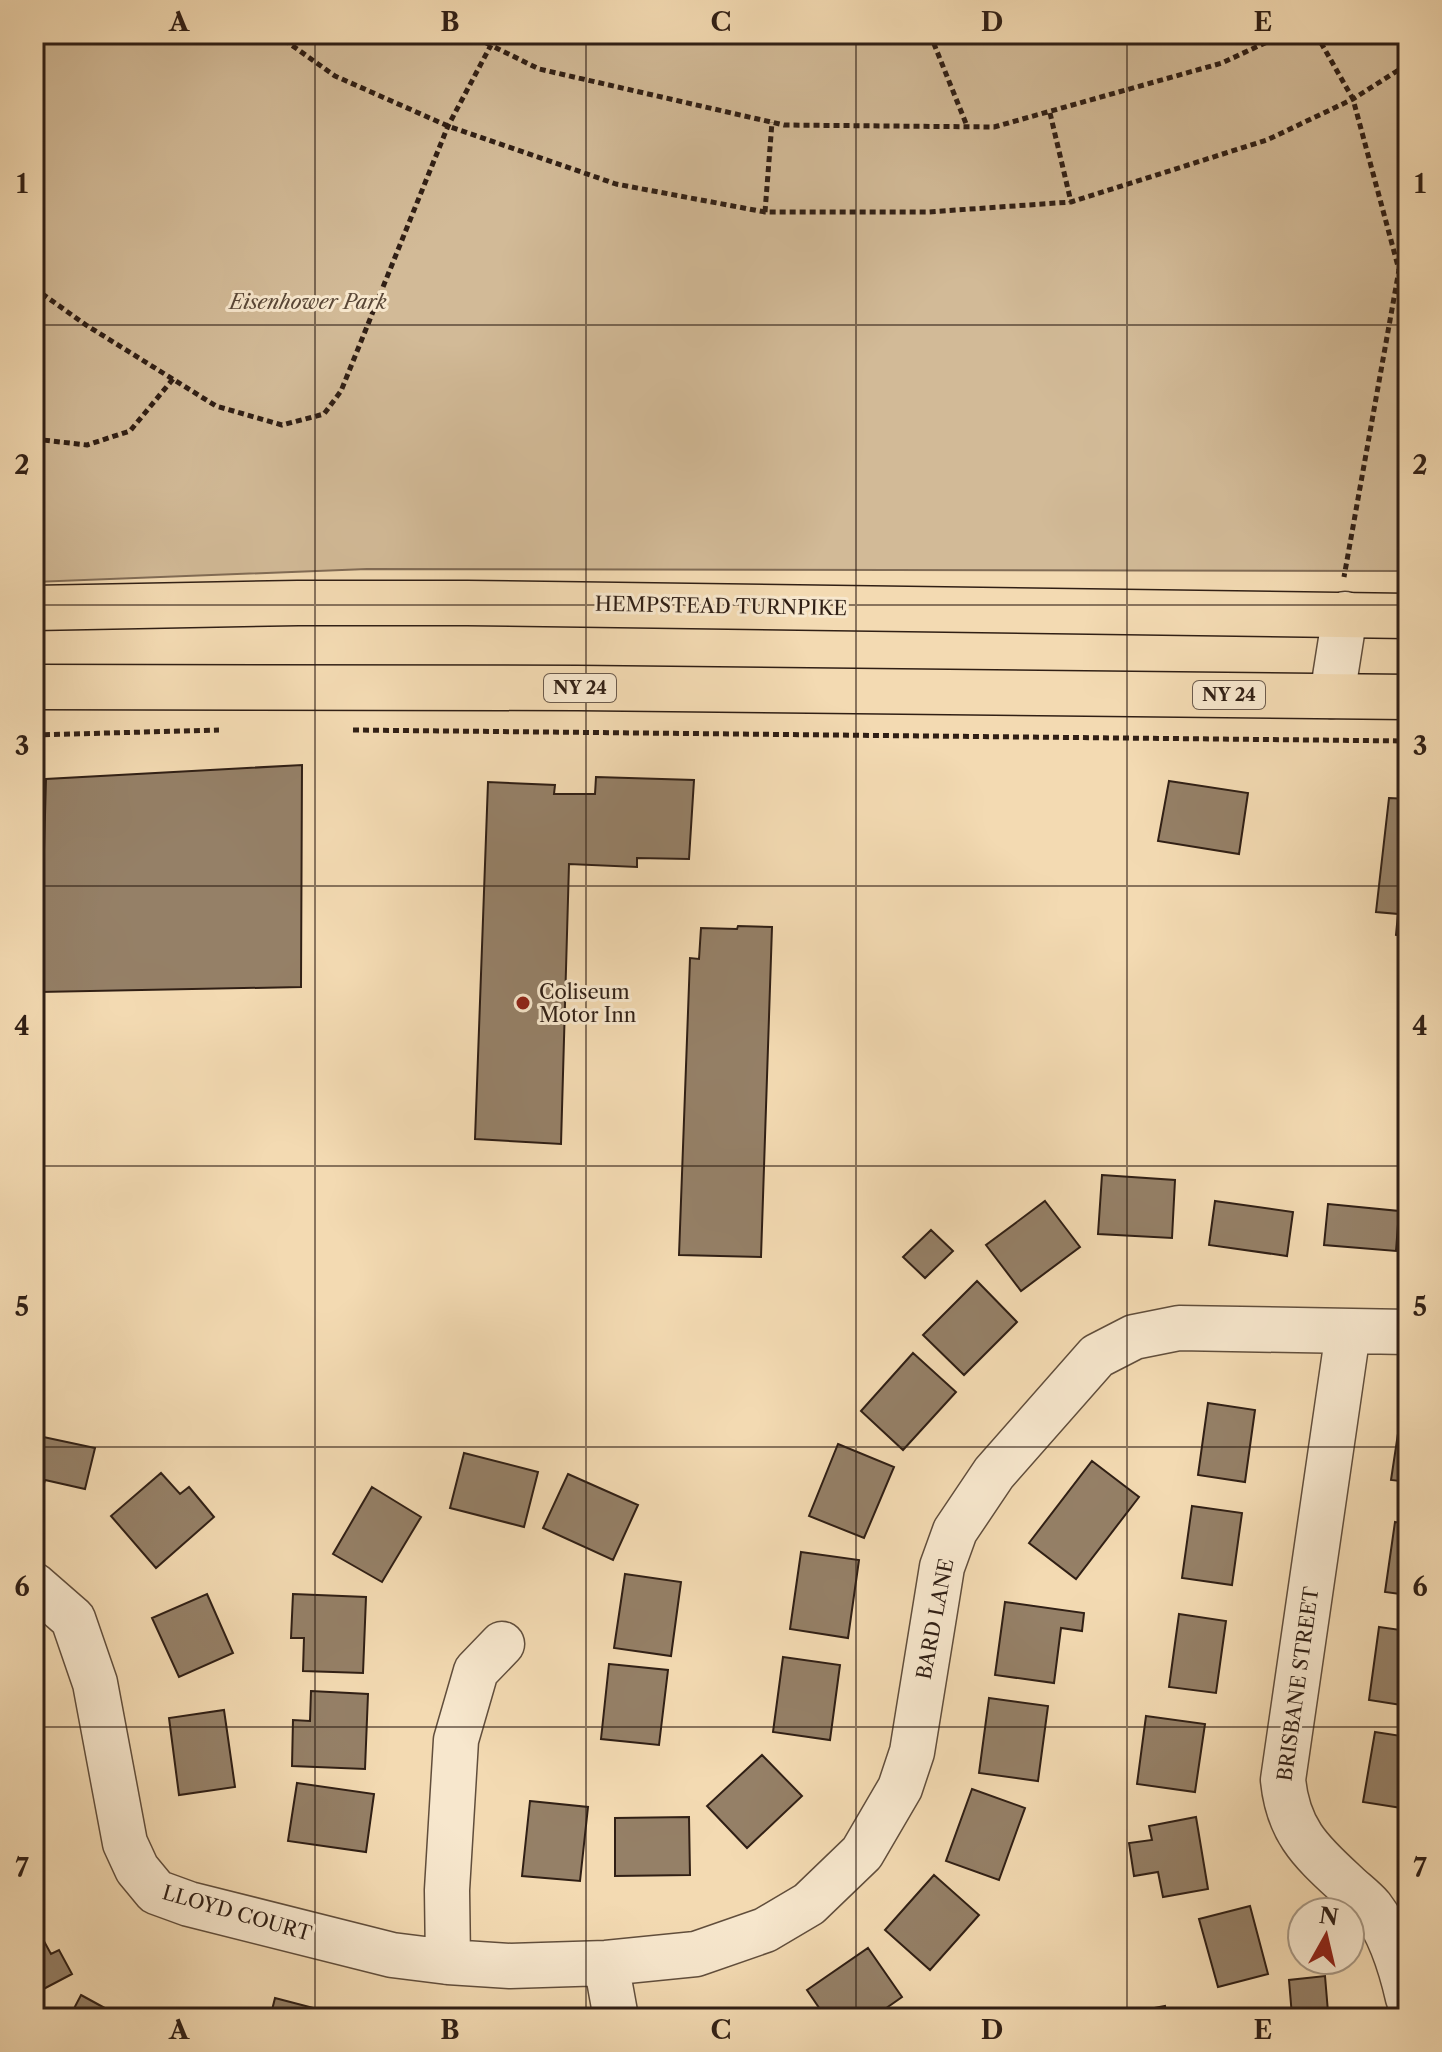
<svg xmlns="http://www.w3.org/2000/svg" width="1442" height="2052" viewBox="0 0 1442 2052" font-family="'Libre Caslon Text',serif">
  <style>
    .green { fill: #d2ba97; stroke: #816c56; stroke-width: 2 }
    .building { fill: #958067; stroke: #301f15; stroke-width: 2 }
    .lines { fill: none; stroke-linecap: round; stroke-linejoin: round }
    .minor-casing { stroke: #614e3c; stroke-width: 47 }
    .major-casing { stroke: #301f15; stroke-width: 47 }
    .path { stroke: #301f15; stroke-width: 5; stroke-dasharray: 6 4; stroke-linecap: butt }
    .minor { stroke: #f7e7cd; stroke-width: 44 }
    .major { stroke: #f3dab2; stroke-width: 44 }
    .grid { fill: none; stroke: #301f15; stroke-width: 2; stroke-opacity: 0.55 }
    .poi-dot { fill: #8f2418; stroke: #f7e7cd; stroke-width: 3 }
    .labels { text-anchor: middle; stroke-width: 6; stroke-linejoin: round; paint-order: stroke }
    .shield { fill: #f7e7cd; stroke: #6c5b4c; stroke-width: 2 }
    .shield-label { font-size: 18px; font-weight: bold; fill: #301f15 }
    .park-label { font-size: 20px; font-style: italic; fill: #584636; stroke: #f7e7cd }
    .street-label { font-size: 20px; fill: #301f15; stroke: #f7e7cd }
    .poi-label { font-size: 20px; fill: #301f15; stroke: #f7e7cd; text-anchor: start }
    .neatline { fill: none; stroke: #301f15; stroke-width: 3 }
    .grid-label { font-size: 26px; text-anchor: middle; font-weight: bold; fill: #301f15 }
  </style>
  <rect width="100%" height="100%" fill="#f3dab2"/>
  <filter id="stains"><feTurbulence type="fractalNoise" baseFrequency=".0025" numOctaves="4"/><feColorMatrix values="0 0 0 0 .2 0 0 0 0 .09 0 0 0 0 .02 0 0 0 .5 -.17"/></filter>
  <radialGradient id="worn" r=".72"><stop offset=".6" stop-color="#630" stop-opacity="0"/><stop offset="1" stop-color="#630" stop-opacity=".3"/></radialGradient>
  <path class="green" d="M34,34H1408V571L367,569L34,582Z"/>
  <path class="building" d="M302,765L301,987L40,992L46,779Z
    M596,777L694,780L689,859L637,858V867L569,864L561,1144L475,1139L488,782L555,785L554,794H595Z
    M1169,781L1248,793L1239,854L1158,841Z
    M1389,798L1408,799V937L1396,935L1398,914L1376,912Z
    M738,926L772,927L761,1257L679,1255L690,958L699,959L701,928L737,929Z
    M1102,1175L1175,1180L1172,1238L1098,1234Z
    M1045,1201L1080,1247L1021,1291L986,1245Z
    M1215,1201L1293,1212L1287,1256L1209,1245Z
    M1328,1204L1399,1211L1396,1251L1324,1245Z
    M931,1230L953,1251L925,1278L903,1257Z
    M977,1281L1017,1322L964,1375L923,1335Z
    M913,1353L956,1392L903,1450L861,1411Z
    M1208,1403L1255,1410L1245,1482L1198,1475Z
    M1402,1407H1408V1482L1391,1480Z
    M34,1435L95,1448L85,1489L45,1480L43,1487L34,1485Z
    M838,1444L894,1467L864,1538L809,1516Z
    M464,1453L538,1472L524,1527L450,1508Z
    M1092,1461L1139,1497L1076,1579L1029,1543Z
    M161,1473L180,1494L189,1487L214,1517L156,1568L111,1516Z
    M568,1474L638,1505L613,1560L543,1528Z
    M372,1487L421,1517L382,1582L333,1554Z
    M1192,1506L1242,1513L1232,1585L1182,1578Z
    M1395,1522L1408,1524V1595L1385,1592Z
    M801,1552L859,1560L848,1638L790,1629Z
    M625,1574L681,1582L671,1656L614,1648Z
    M207,1594L233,1653L179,1677L152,1618Z
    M293,1594L366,1597L363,1673L303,1671L304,1638H291Z
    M1005,1602L1084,1613L1082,1631L1061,1628L1054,1683L995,1675Z
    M1179,1614L1226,1621L1216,1693L1169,1687Z
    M1379,1627L1408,1631V1706L1369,1700Z
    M783,1657L840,1665L830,1740L773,1732Z
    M609,1664L668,1670L659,1745L601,1739Z
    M311,1691L368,1694L365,1769L292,1766L293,1720L310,1721Z
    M989,1698L1048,1706L1038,1781L979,1773Z
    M224,1710L235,1787L179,1795L169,1718Z
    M1146,1716L1205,1724L1195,1792L1137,1784Z
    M1375,1732L1408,1737V1809L1363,1802Z
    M762,1755L802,1796L747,1848L707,1806Z
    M297,1783L374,1794L366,1852L288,1841Z
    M972,1789L1025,1808L999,1880L946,1861Z
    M530,1801L588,1807L580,1881L522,1876Z
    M689,1817L690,1875L615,1876V1818Z
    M1196,1817L1208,1889L1163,1897L1158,1872L1134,1876L1129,1843L1152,1840L1149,1826Z
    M35,1865L40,1894H34V1866Z
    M934,1875L979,1915L930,1970L885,1930Z
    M1250,1906L1268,1974L1218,1987L1199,1919Z
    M34,1923L51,1954L59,1950L72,1974L34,1994Z
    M868,1948L902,1997L872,2018H826L807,1990Z
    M1325,1976L1328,2012L1292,2016L1289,1980Z
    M81,1995L123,2018H69Z
    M275,1998L348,2017L347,2018H270Z
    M1165,2006L1167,2018H1134L1133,2012Z"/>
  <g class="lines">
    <defs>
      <path id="minor" d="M1332,696L1345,614
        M1348,1332L1283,1780C1288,1829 1309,1850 1344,1882C1352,1890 1363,1898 1371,1907C1391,1933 1401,1967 1408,1998
        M34,1585L73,1619L95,1683L125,1843L137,1869L156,1892L189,1904L392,1955L448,1962L510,1966L606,1963L696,1954L765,1930L809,1904L862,1853L900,1788L912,1752L942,1567L955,1531L994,1473L1097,1356L1134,1337L1179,1328L1408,1332
        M448,1962L447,1890L456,1740L476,1671L502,1644
        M606,1963L616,2018"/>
      <path id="major" d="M34,608L298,603H467L1408,616
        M34,687L578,688L1408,697"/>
    </defs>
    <use href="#minor" class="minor-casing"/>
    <use href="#major" class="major-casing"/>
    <path class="path" d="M276,34L335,76L448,126L616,184L765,212H928L1071,202L1267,140L1353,99L1408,64
      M468,34L539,69L784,125L994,127L1222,63L1284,34
      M930,34L967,126
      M1316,34L1353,99L1399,270L1344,577
      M1050,113L1071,202
      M765,212L772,122
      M1399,269L1408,252
      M34,288L86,325L216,406L282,425L324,414L341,391L448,126L491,45
      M34,439L87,445L130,431L173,379
      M353,730L1408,741
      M34,735L219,730"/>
    <use href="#minor" class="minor"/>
    <use href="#major" class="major"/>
  </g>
  <path class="grid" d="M315,34V2018M586,34V2018M856,34V2018M1127,34V2018M34,325H1408M34,605H1408M34,886H1408M34,1166H1408M34,1447H1408M34,1727H1408"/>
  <circle class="poi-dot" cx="523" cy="1003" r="8"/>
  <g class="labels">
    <g class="shield">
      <rect x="544" y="674" width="72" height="28" rx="6"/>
      <rect x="1193" y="681" width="72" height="28" rx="6"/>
    </g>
    <g class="shield-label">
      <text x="580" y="694">NY 24</text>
      <text x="1229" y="701">NY 24</text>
    </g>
    <g class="park-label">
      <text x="308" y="309">Eisenhower Park</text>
    </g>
    <g class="street-label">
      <text transform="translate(721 606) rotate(1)" y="7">HEMPSTEAD TURNPIKE</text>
      <text transform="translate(935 1619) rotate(-79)" y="7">BARD LANE</text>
      <text transform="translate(1298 1684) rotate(-82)" y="7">BRISBANE STREET</text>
      <text transform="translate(237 1913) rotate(16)" y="7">LLOYD COURT</text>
    </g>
    <g class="poi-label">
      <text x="539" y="999">Coliseum<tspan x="539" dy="23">Motor Inn</tspan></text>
    </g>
  </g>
  <rect width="1442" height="2052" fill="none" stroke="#f3dab2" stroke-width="88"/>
  <g transform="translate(1326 1936) rotate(8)"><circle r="38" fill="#f7e7cd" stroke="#a79783" stroke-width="2"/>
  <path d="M0-6L14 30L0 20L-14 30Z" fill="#8f2418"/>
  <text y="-12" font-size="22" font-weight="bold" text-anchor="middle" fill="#301f15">N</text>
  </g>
  <rect x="44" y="44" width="1354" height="1964" class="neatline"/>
  <g class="grid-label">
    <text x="179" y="31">A</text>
    <text x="450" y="31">B</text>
    <text x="721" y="31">C</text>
    <text x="992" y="31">D</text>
    <text x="1263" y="31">E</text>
    <text x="22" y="193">1</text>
    <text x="1420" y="193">1</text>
    <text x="22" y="474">2</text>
    <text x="1420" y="474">2</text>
    <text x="22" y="755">3</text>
    <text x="1420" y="755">3</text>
    <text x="22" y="1035">4</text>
    <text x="1420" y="1035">4</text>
    <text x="22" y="1316">5</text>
    <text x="1420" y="1316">5</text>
    <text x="22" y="1596">6</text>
    <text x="1420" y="1596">6</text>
    <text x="22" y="1877">7</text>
    <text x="1420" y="1877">7</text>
    <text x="179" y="2039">A</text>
    <text x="450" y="2039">B</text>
    <text x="721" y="2039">C</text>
    <text x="992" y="2039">D</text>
    <text x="1263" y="2039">E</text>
  </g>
  <rect width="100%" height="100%" filter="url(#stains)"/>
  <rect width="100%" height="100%" fill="url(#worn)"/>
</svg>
